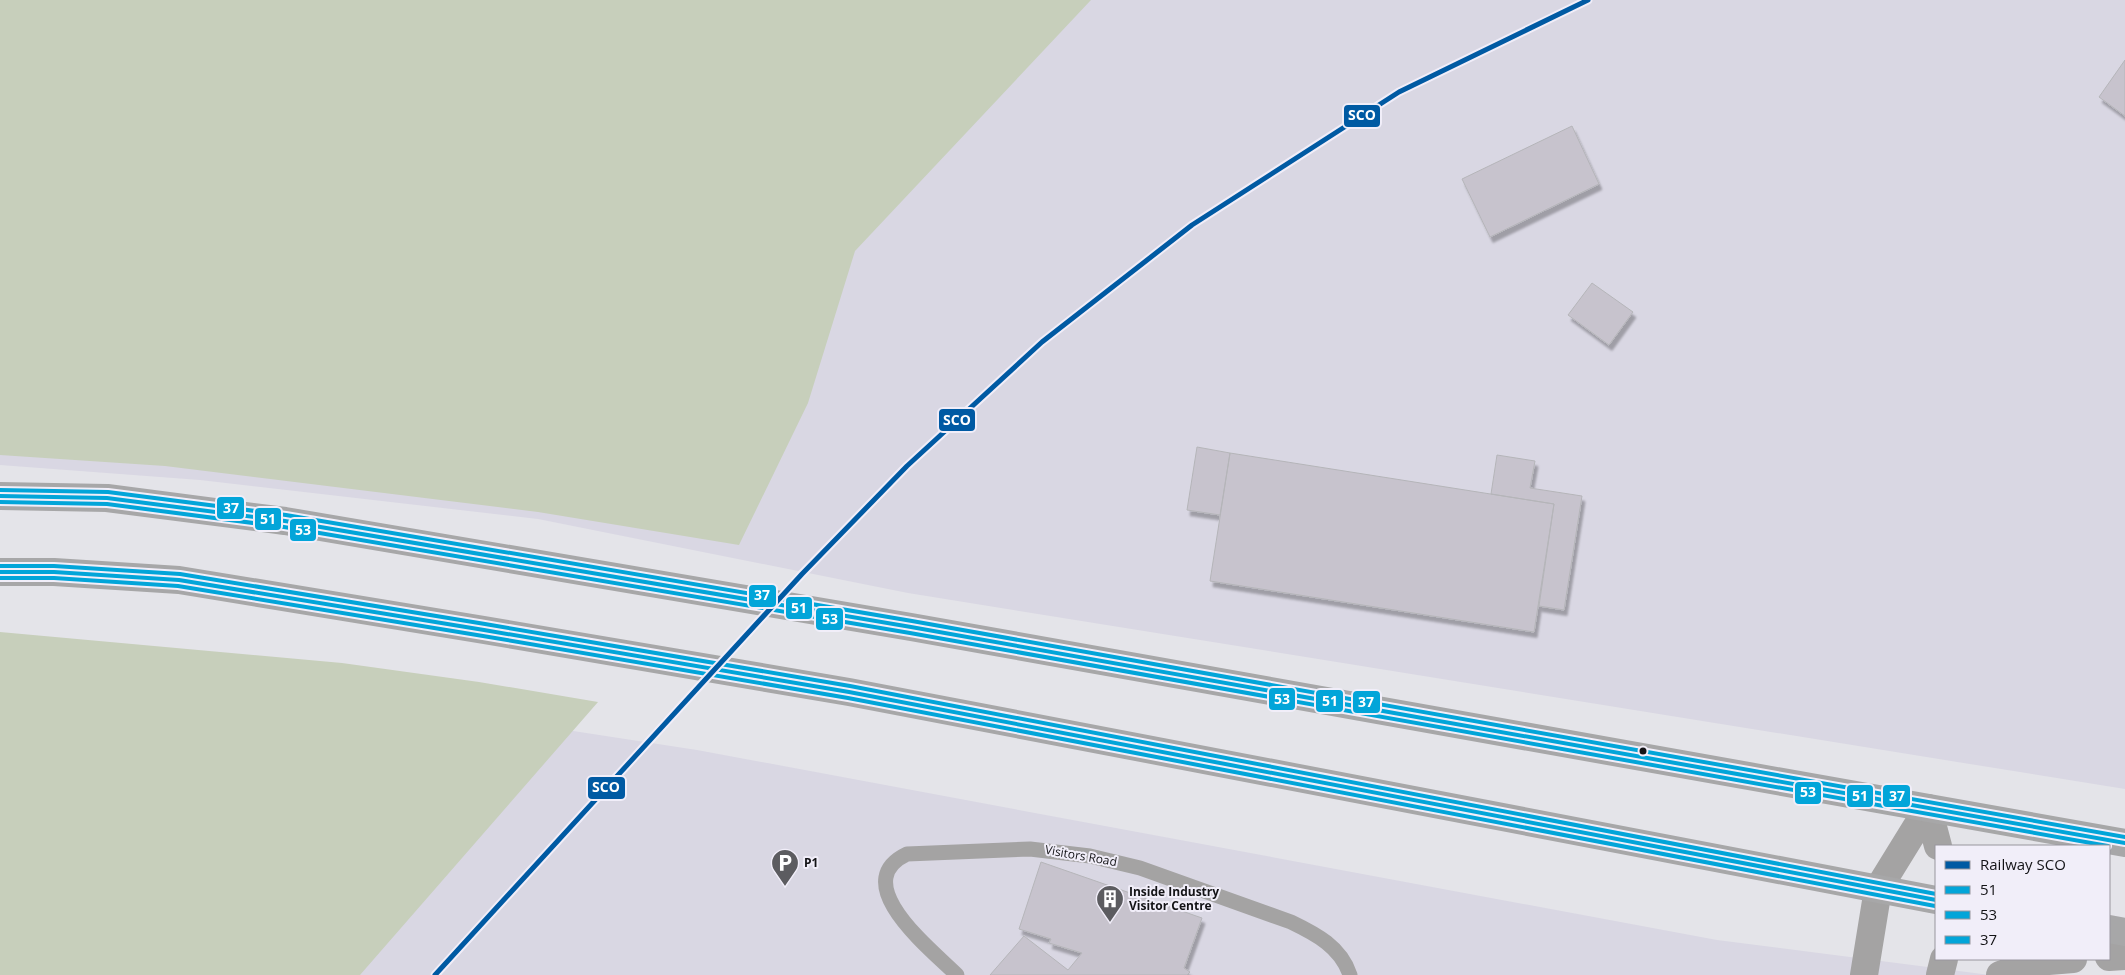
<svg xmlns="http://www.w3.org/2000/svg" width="2125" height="975" viewBox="0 0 2125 975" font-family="'Open Sans',sans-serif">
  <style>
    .built { fill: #d9d7e3 }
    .green { fill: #c7cfbb }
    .building { fill: #c7c3cd; stroke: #b5b5b9; filter: url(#shadow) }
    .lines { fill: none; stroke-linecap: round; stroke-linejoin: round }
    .service { stroke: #a4a3a3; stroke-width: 15 }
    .minor { stroke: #a4a3a3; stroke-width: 28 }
    .primary { stroke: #a7a7a8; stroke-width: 28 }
    .bus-1-casing { stroke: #f1eef9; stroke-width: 8 }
    .bus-2-casing { stroke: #f1eef9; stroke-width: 8 }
    .bus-3-casing { stroke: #f1eef9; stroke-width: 8 }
    .bus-1 { stroke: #02a5d9; stroke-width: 4 }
    .bus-2 { stroke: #02a5d9; stroke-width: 4 }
    .bus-3 { stroke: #02a5d9; stroke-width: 4 }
    .rail-1-casing { stroke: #f1eef9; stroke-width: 9 }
    .rail-1 { stroke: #005aa3; stroke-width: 5 }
    .bus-dot { fill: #131316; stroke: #f1eef9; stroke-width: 2 }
    .labels { text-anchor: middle; stroke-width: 4; stroke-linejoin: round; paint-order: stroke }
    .street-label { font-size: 12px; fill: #131316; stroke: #f1eef9 }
    .poi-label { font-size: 12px; font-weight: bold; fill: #131316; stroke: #f1eef9; text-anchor: start }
    .line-badge { stroke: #f1eef9; stroke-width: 2 }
    .badge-label { font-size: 14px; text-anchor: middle; font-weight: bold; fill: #fff }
  </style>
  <defs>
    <filter id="shadow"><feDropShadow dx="3" dy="5.5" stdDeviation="1" flood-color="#0004"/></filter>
  </defs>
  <rect width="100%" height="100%" fill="#e4e4e9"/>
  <path class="built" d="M0,0H2125V789L908,593L538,519L200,480L0,465Z
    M0,643L697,750L1717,940L1990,975H0Z"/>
  <path class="green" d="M0,0H1091L855,251L808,403L739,545L538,512L165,466L0,455Z
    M0,632L342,663L479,682L598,702L360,975H0Z"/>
  <path class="building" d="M2125,60V116L2099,97Z
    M1572,126L1599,184L1490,237L1462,179Z
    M1592,283L1633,312L1609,345L1568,315Z
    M1197,447L1230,453L1220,515L1187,510Z
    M1230,453L1554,504L1534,632L1210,581Z
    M1497,455L1535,461L1530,488L1582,496L1564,610L1539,606L1554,504L1491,494Z
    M1041,862L1202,918L1184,968L1190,972L1187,975H990L1024,936L1068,970L1082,953L1049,943L1051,939L1019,929Z"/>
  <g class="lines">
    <path class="service" d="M957,975C932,950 846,883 907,854L1030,849L1090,856L1140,868L1291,922C1316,934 1341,947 1350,975"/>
    <path class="minor" d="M1928,808L1938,846
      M2109,957L2125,956
      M1864,975L1878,889L1928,808
      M1940,975L1944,959
      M2000,975L2037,962L2073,959"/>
    <path class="primary" d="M0,496L107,498L285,521L911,627L2125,843
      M0,572H54L179,580L484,630L849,692L1936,900
      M2109,929L2125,932"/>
    <defs>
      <path id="bus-1" d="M0,496L107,498L285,521L911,627L2125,843
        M0,572H54L179,580L484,630L849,692L1936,900"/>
      <path id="bus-2" d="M0,502L107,504L284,527L910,633L2108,846
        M0,578H54L178,586L483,636L848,698L1935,906"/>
      <path id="bus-3" d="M0,490L108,492L286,515L912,621L2125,837
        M0,566H54L180,574L485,624L850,686L1936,894"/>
    </defs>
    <use href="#bus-1" class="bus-1-casing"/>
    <use href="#bus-2" class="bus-2-casing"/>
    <use href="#bus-3" class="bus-3-casing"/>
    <use href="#bus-1" class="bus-1"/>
    <use href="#bus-2" class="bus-2"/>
    <use href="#bus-3" class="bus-3"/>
    <defs>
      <path id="rail-1" d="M435,975L802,574L907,466L1042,342L1192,225L1399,92L1588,0"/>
    </defs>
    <use href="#rail-1" class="rail-1-casing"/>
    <use href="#rail-1" class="rail-1"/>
  </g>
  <defs>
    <symbol id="parking-pin" viewBox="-11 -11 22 30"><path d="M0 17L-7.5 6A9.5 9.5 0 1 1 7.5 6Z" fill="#5c5c60" stroke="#f1eef9"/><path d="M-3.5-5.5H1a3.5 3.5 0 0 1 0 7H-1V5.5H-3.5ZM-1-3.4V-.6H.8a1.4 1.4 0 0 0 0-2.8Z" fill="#fff"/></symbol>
    <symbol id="building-pin" viewBox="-11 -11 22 30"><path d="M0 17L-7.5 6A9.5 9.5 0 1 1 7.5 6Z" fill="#5c5c60" stroke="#f1eef9"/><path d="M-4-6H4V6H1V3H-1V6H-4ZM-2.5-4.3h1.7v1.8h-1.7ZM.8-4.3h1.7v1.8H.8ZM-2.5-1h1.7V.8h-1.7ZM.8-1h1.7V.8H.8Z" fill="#fff"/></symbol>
  </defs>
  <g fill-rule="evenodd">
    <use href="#parking-pin" x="769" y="847" width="32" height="43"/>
    <use href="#building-pin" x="1094" y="883" width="32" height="43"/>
  </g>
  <circle class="bus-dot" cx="1643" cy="751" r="4.5"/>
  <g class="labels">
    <g class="street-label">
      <text transform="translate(1081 856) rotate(10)" y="4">Visitors Road</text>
    </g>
    <g class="poi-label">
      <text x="804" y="867">P1</text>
      <text x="1129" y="896">Inside Industry<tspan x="1129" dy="14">Visitor Centre</tspan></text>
    </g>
  </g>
  <g class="line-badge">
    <rect x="1343" y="104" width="38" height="24" rx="5" fill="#005aa3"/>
    <rect x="938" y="408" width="38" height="24" rx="5" fill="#005aa3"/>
    <rect x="216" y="496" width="29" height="24" rx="5" fill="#02a5d9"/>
    <rect x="254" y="507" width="28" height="24" rx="5" fill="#02a5d9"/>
    <rect x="289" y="518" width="28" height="24" rx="5" fill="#02a5d9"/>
    <rect x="748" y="584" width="29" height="24" rx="5" fill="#02a5d9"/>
    <rect x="785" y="596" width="28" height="24" rx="5" fill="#02a5d9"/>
    <rect x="815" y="607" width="29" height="24" rx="5" fill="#02a5d9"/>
    <rect x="1268" y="687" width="28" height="24" rx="5" fill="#02a5d9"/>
    <rect x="1315" y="689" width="29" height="24" rx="5" fill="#02a5d9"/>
    <rect x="1352" y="690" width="29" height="24" rx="5" fill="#02a5d9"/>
    <rect x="587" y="776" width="39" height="24" rx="5" fill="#005aa3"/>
    <rect x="1794" y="781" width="28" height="24" rx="5" fill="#02a5d9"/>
    <rect x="1846" y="784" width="28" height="24" rx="5" fill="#02a5d9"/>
    <rect x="1882" y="784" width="29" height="24" rx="5" fill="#02a5d9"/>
  </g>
  <g class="badge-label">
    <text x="1362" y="120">SCO</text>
    <text x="957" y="425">SCO</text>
    <text x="231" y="513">37</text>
    <text x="268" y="524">51</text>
    <text x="303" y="535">53</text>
    <text x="762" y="600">37</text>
    <text x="799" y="613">51</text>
    <text x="830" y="624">53</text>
    <text x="1282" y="704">53</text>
    <text x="1330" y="706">51</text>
    <text x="1366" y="707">37</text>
    <text x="606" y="792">SCO</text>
    <text x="1808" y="797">53</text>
    <text x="1860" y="801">51</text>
    <text x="1897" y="801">37</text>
  </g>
  <rect x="1935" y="845" width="175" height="115" fill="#f1eef9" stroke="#98969e"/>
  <rect x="1945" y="861" width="25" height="8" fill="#005aa3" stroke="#98969e"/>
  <text x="1980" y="870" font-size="15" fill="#131316">Railway SCO</text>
  <rect x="1945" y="886" width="25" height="8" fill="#02a5d9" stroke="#98969e"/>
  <text x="1980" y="895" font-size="15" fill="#131316">51</text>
  <rect x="1945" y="911" width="25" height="8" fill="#02a5d9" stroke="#98969e"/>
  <text x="1980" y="920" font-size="15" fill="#131316">53</text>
  <rect x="1945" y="936" width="25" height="8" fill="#02a5d9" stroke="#98969e"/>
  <text x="1980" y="945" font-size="15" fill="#131316">37</text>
</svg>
